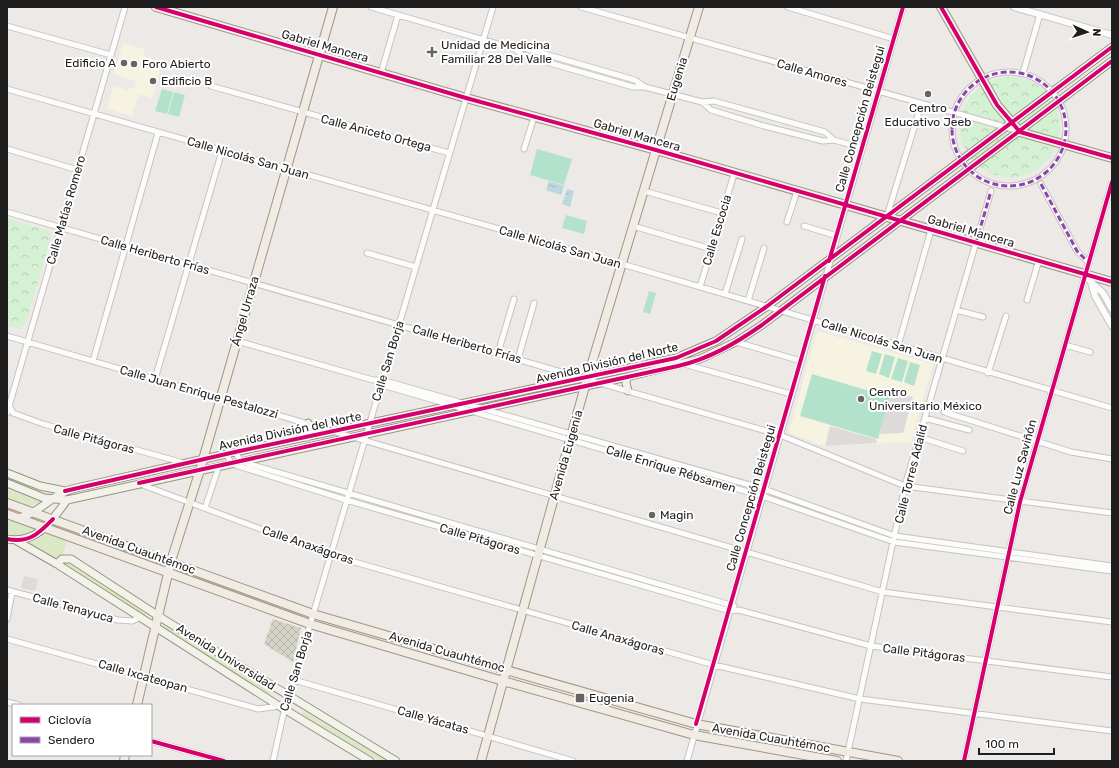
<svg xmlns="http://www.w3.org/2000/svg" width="1119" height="768" viewBox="0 0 1119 768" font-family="Rubik,sans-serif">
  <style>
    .education { fill: #f6f4e1 }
    .construction { fill: url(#construction-cross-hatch) }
    .grass { fill: #dae8c6 }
    .park { fill: url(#park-crowns) }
    .pitch { fill: #b2e2cb }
    .parking { fill: #dcdbda }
    .water { fill: url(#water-ripples) }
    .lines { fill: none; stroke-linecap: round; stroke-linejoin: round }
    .minor-casing { stroke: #c5c4c2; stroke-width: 7 }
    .tertiary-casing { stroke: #c5c4c2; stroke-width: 8 }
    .secondary-casing { stroke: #95947f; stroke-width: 9 }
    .primary-casing { stroke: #a29683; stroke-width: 10 }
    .minor { stroke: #fcfcfb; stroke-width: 5 }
    .tertiary { stroke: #fcfcfb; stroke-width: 6 }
    .secondary { stroke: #f3f2ea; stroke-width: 7 }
    .primary { stroke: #f0ebe4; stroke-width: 8 }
    .quiet { stroke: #8e44ad; stroke-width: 3; stroke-dasharray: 6 3; stroke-linecap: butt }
    .cycleway-casing { stroke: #fff; stroke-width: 6 }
    .cycleway { stroke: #d6006c; stroke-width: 4 }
    .poi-dot { fill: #666564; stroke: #fff; stroke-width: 1.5 }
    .labels { text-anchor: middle; stroke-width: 4; stroke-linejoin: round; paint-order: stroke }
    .poi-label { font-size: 12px; fill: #1e1e1e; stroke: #fff; text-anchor: start }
    .street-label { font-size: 12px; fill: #1e1e1e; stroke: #fff }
  </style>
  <defs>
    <pattern id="construction-cross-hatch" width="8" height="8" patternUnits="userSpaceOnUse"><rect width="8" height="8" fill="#d5d4c8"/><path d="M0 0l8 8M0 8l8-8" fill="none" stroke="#b6b6ab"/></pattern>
    <pattern id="park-crowns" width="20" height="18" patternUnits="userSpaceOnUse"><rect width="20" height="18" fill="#d4f1d3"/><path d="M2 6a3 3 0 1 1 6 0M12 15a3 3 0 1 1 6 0" fill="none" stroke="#b6ceb5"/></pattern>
    <pattern id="water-ripples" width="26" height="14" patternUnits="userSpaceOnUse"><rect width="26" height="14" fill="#bad8de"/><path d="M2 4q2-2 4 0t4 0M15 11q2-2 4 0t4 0" fill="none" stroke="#9fb9be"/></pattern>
  </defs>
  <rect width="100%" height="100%" fill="#ece9e6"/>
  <path class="education" d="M123,43L145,49L143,56L163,63L152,98L139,94L132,116L107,108L114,86L128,91L129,88L133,89L136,81L114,74Z
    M817,331L933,364L911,442L825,446L789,433Z"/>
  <path class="construction" d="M273,619L301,628L293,662L264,644Z"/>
  <path class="grass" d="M7,489L43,502L28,506L7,498Z
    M7,521H21L38,528C27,537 20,537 7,533Z
    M49,532L67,539L64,552L57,559L28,544L41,538Z
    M68,562L149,614L143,615L64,564Z
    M164,623L271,691L268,695L163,627Z
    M303,711L389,761H379L301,714Z"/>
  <path class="park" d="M960 127a50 50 0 1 1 100 0a50 50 0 1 1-100 0Z
    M7,219L49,231L51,237L26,323L21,329L7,326Z"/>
  <path class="pitch" d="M162,89L173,92L167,114L155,111Z
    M174,92L185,95L179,117L168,114Z
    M537,149L572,159L564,185L530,175Z
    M566,215L587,221L584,234L562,228Z
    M649,291L656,293L650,314L643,312Z
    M872,351L882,354L876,374L866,371Z
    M885,354L895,357L889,378L879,374Z
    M898,358L908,361L902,382L891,379Z
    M910,362L920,365L914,386L904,382Z
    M812,374L890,397L878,439L800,416Z"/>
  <path class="parking" d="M892,391L913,397L903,433L879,434Z
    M830,426L876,439L877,443L825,446Z
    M24,576L38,579L35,591L21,588Z"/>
  <path class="water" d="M549,181L564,186L561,195L546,190Z
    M567,189L574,191L570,207L562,204Z"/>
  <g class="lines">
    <defs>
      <path id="minor" d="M371,7L515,49L524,48L635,80L645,87
        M581,7L1019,131
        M788,7L894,39
        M7,26L111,55
        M515,49L522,55L633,87H645L702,102L714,101L825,132L834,140
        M952 129a57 57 0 1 1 114 0a57 57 0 1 1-114 0Z
        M381,73L398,15
        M1023,73L1040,14
        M211,86L449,153
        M7,89L622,264L1112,408
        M702,102L711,110L764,126L823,141L834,140L862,148
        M7,149L78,170
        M524,149L534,117
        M1041,184L1077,251L1089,263
        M644,191L722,213
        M7,212L780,435L905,486L1112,513
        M887,216L921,105
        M787,222L797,191
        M633,226L711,249
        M804,226L837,236
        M367,253L416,267
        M700,287L734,174
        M725,294L742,239
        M1027,300L1039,260
        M748,301L764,248
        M956,310L983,317
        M7,336L883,592L1112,622
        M237,341L373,380H382L764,489L895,536L1112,566
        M736,342L801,361
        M1065,345L1090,352
        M898,346L931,230
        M498,353L514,299
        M518,359L534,303
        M93,361L158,133
        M684,364L791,394
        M988,373L1006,316
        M155,379L222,151
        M379,384L762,496L894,542L1112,571
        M9,405L13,413L43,424L184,463
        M944,412L1071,452L1112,459
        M7,413L125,7
        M925,418L969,430
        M919,437L963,451
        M235,452L241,461L249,464L734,606
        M226,454L232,464L346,500L730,611L739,610L871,646L1112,677
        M140,484L330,555L714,665L860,699L1112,731
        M205,508L219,466
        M7,590L118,620L132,621L139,618
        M7,619L12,592
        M7,639L258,709L279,706
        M294,680L573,761
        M7,702L19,705
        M151,741L224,761
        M273,761L283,716L493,7
        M687,761L903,7
        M846,761L905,486L991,191
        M964,761L1020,502L1112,182"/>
      <path id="tertiary" d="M1014,7L1112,35
        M1086,273L1091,282L1095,296L1112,326
        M1091,282L1103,293L1112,309"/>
      <path id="secondary" d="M627,377L626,383L628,391
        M307,437L310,430L308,423
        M7,473L40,486L65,491
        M7,483L44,498L67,500L627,377L700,359L736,342L762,325L1112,61
        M17,518C38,515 52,494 72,489L235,452L676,358L716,341L766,307L1112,47
        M7,539C37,544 51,522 67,500
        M17,541L57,564L279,706L370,761
        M57,564L62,559H71L163,619L396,761"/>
      <path id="primary" d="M156,7L466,98L656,150L1112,282
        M941,7L997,105L1020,132L1112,158
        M7,503L313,614L506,670L696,724L898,761
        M7,514L310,624L503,681L694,735L837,761
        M137,705L171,561L200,470L333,7
        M124,761L125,755
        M481,761L585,386L699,7"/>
    </defs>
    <use href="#minor" class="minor-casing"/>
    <use href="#tertiary" class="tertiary-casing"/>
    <use href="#secondary" class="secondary-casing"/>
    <use href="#primary" class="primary-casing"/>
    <use href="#minor" class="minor"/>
    <use href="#tertiary" class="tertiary"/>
    <use href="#secondary" class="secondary"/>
    <use href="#primary" class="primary"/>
    <path class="quiet" d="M952 129a57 57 0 1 1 114 0a57 57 0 1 1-114 0Z
      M1041,184L1077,251L1089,263
      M976,243L991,191"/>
    <defs>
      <path id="cycleway" d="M156,7L466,98L656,150L1112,282
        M941,7L997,105L1020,132L1112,158
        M829,261L903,7
        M139,483L678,366C709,359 736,343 762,325L1112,61
        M65,491L235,452L676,358L716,341L766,307L1112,47
        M7,539C30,543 38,534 53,519
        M696,724L825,276
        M151,741L224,761
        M964,761L1020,502L1112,182"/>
    </defs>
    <use href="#cycleway" class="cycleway-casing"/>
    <use href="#cycleway" class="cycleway"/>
  </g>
  <g class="poi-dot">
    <path d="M430 46h4v4h4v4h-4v4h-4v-4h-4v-4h4z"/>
    <circle cx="124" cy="63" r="4"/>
    <circle cx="134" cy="64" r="4"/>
    <circle cx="153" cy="81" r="4"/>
    <circle cx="928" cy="94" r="4"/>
    <circle cx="861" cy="399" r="4"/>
    <circle cx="652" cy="515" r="4"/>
    <rect x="575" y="693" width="10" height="10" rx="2"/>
  </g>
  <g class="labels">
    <g class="poi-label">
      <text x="441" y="49">Unidad de Medicina<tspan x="441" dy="14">Familiar 28 Del Valle</tspan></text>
      <text x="116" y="67" text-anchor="end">Edificio A</text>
      <text x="142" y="68">Foro Abierto</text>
      <text x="161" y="85">Edificio B</text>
      <text x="928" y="112" text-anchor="middle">Centro<tspan x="928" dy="14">Educativo Jeeb</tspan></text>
      <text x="869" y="396">Centro<tspan x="869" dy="14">Universitario México</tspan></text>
      <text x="660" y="519">Magin</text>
      <text x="589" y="702">Eugenia</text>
    </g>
    <g class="street-label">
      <text transform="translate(325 46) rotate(16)" y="4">Gabriel Mancera</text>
      <text transform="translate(812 73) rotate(16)" y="4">Calle Amores</text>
      <text transform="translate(677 79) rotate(-73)" y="4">Eugenia</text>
      <text transform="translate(860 119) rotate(-74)" y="4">Calle Concepción Beistegui</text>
      <text transform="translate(376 133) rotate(15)" y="4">Calle Aniceto Ortega</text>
      <text transform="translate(637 135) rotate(16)" y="4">Gabriel Mancera</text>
      <text transform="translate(248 158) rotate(16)" y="4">Calle Nicolás San Juan</text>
      <text transform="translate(66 210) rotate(-74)" y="4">Calle Matías Romero</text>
      <text transform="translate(717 230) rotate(-73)" y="4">Calle Escocia</text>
      <text transform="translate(971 231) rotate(16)" y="4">Gabriel Mancera</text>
      <text transform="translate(560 247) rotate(16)" y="4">Calle Nicolás San Juan</text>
      <text transform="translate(155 255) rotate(16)" y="4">Calle Heriberto Frías</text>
      <text transform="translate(245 311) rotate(-74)" y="4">Ángel Urraza</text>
      <text transform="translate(882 341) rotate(17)" y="4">Calle Nicolás San Juan</text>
      <text transform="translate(467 344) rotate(16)" y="4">Calle Heriberto Frías</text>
      <text transform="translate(388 361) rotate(-73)" y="4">Calle San Borja</text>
      <text transform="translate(607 363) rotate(-13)" y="4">Avenida División del Norte</text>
      <text transform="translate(199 392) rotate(16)" y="4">Calle Juan Enrique Pestalozzi</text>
      <text transform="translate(290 431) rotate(-12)" y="4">Avenida División del Norte</text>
      <text transform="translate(94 439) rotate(15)" y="4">Calle Pitágoras</text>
      <text transform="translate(566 455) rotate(-74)" y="4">Avenida Eugenia</text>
      <text transform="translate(1020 467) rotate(-75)" y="4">Calle Luz Saviñón</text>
      <text transform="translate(671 469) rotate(17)" y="4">Calle Enrique Rébsamen</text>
      <text transform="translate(911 474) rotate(-76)" y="4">Calle Torres Adalid</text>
      <text transform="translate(751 498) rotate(-74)" y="4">Calle Concepción Beistegui</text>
      <text transform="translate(480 539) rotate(16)" y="4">Calle Pitágoras</text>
      <text transform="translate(308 545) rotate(19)" y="4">Calle Anaxágoras</text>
      <text transform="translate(139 550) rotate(20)" y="4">Avenida Cuauhtémoc</text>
      <text transform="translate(73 608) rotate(15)" y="4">Calle Tenayuca</text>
      <text transform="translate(618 638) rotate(16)" y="4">Calle Anaxágoras</text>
      <text transform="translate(447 652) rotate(16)" y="4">Avenida Cuauhtémoc</text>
      <text transform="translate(924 653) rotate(7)" y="4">Calle Pitágoras</text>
      <text transform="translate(226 657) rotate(32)" y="4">Avenida Universidad</text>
      <text transform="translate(296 671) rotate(-73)" y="4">Calle San Borja</text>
      <text transform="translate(143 676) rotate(16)" y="4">Calle Ixcateopan</text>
      <text transform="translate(433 720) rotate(16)" y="4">Calle Yácatas</text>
      <text transform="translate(771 738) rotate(10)" y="4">Avenida Cuauhtémoc</text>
    </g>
  </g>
  <rect width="1119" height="768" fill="none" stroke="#1e1e1e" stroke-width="16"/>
  <rect x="12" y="704" width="140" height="52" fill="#ffffff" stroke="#a5a5a5"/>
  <rect x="20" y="717" width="20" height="6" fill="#d6006c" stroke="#a5a5a5"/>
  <text x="48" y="724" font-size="12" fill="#1e1e1e">Ciclovía</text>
  <rect x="20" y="737" width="20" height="6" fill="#8e44ad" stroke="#a5a5a5"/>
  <text x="48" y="744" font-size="12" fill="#1e1e1e">Sendero</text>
  <g transform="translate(1087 32) rotate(93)" stroke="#ffffff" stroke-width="3" paint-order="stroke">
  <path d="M0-3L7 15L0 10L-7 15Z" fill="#1e1e1e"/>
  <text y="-6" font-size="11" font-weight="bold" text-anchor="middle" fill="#1e1e1e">N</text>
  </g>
  <path d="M979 748v6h75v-6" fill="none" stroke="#1e1e1e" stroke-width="2"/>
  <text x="985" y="748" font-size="12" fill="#1e1e1e" stroke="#ffffff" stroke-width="3" paint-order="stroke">100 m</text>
</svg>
